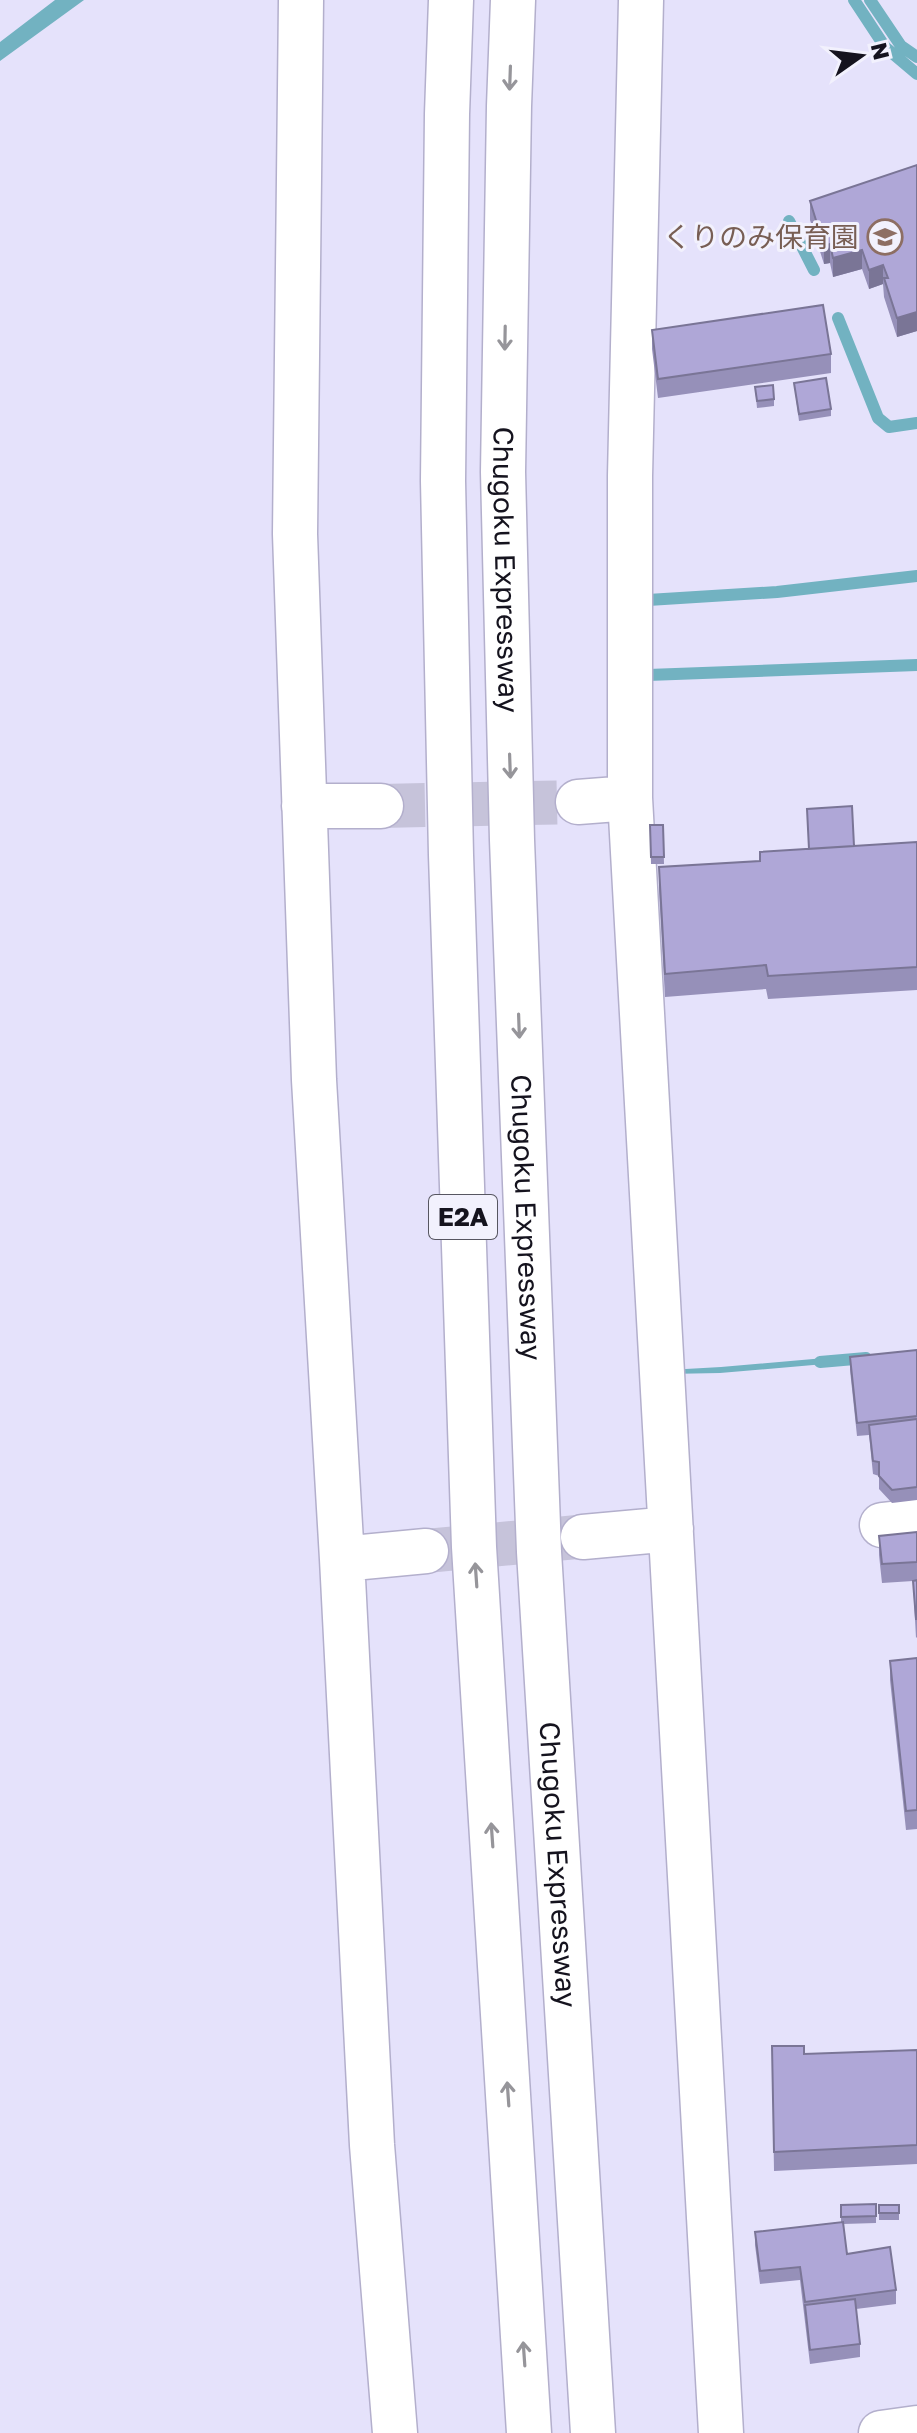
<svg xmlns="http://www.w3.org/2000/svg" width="917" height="2433" viewBox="0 0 917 2433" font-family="'Golos Text','Noto Sans JP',sans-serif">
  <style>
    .water { fill: #72b2c1 }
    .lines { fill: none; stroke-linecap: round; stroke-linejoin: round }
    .stream { stroke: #72b2c1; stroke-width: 12 }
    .minor-tunnel { stroke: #c6c3da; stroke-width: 44; stroke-dasharray: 44 22; stroke-linecap: butt }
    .minor-casing { stroke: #b3afcc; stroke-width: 47 }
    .tertiary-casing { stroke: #b3afcc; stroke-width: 47 }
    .motorway-casing { stroke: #b3afcc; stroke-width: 47 }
    .minor { stroke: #fff; stroke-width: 44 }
    .tertiary { stroke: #fff; stroke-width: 44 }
    .motorway { stroke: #fff; stroke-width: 44 }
    .wall { fill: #9690b9 }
    .shaded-wall { fill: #7a7596 }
    .building { fill: #afa7d7; stroke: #7a7596; stroke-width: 2 }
    .oneway { stroke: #96959a }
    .labels { text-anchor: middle; stroke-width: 6; stroke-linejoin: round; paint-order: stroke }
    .shield { fill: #f2f1fd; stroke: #575661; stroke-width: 2 }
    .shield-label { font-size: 26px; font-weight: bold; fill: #15131e }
    .education-label { font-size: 28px; fill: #785e54; stroke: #f2f1fd; text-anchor: end }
    .street-label { font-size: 28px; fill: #15131e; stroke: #f2f1fd }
  </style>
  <rect width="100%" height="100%" fill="#e5e2fb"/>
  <path class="water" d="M55,0H84L0,61V42Z
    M836,1357V1363L720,1373L668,1374V1370L721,1367Z"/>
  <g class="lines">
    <path class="stream" d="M854,0L885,47L917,74
      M870,0L901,46L917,57
      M789,221L814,270
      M838,318L878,418L889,427L917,423
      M648,600L777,592L917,576
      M648,675L917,665
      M820,1362L866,1358"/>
    <path class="minor-tunnel" d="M381,806L578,802
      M426,1551L577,1537"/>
    <defs>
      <path id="minor" d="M301,0L295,534L314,1080L342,1559L372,2145L395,2433
        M641,0L630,476V798L721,2433
        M578,802L630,798
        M304,806H381
        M882,1525L917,1521
        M583,1537L671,1529
        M342,1559L426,1551"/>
      <path id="tertiary" d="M881,2433L917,2428"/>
      <g id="motorway">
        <path d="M451,0L447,114L443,481L451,855L474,1547L529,2433"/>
        <path id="s1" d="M513,0L509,106L503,472L512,840L539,1552L593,2433"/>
      </g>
    </defs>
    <use href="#minor" class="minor-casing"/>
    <use href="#tertiary" class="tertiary-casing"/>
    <use href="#motorway" class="motorway-casing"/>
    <use href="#minor" class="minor"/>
    <use href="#tertiary" class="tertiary"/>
    <use href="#motorway" class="motorway"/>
  </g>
  <path class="wall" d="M917,165V331L897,337L884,297L883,284L869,289L862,269L833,277L830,263L824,264L810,220V201Z
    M652,330L831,354V373L658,398L652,349Z
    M794,383L831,409V416L799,421Z
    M755,387L774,399V406L757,408Z
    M650,825H663L664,864H651Z
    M917,842V990L768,999L766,989L665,997L659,890V867L760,861L854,846Z
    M917,1350V1500L892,1503L879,1489V1476L873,1474L869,1435L857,1436L850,1370V1357Z
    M917,1532V1637L916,1638L913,1581L882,1583L879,1555V1536Z
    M917,1658V1829L906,1830L890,1680V1661Z
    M772,2046L804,2054L917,2050V2164L774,2171Z
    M876,2204V2223L843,2224L847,2254L896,2290V2304L856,2309L860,2344V2357L810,2364L800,2280L760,2284L755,2245V2232L841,2222V2205Z
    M879,2205H899V2220H879Z"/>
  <path class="shaded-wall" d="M830,244V263L824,264V246Z
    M862,250V269L833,277V258Z
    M883,265V284L869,289V270Z
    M917,312V331L897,337V318Z"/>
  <path class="building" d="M917,165V312L897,318L884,278H888L883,265L869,270L862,250L833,258L830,244L824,246L810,201Z
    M823,305L831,354L658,379L652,330Z
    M826,378L831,409L799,414L794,383Z
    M773,385L774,399L757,401L755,387Z
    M852,806L854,846L809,849L807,809Z
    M650,825H663L664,857H651Z
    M917,842V967L768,976L766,965L665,974L659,867L760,861V852Z
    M917,1350V1416L857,1423L850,1357Z
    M917,1419V1487L892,1490L879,1476V1462L873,1461L869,1425Z
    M917,1532V1562L882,1564L879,1536Z
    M917,1580V1619H916L913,1581Z
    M917,1658V1810L906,1811L890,1661Z
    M772,2046H804V2054L917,2050V2145L774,2152Z
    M876,2204V2216L841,2217V2205Z
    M879,2205H899V2213H879Z
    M843,2222L847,2254L890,2247L896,2290L805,2302L800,2267L760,2271L755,2232Z
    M855,2299L860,2344L810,2350L805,2305Z"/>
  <defs><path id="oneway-shaft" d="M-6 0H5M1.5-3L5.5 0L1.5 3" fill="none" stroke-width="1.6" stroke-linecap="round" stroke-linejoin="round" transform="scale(2)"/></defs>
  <g class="oneway">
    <use href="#oneway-shaft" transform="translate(510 78) rotate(92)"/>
    <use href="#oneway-shaft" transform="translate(505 338) rotate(91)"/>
    <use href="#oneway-shaft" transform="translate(510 766) rotate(88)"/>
    <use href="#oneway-shaft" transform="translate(519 1026) rotate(88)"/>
    <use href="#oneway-shaft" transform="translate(476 1575) rotate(-94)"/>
    <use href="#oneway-shaft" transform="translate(492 1835) rotate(-94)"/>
    <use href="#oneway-shaft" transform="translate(508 2094) rotate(-94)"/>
    <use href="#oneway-shaft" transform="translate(524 2354) rotate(-94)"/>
  </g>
  <defs>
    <symbol id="school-ring" viewBox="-11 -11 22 22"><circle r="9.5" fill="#f2f1fd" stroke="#8d6e63" stroke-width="1.5"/><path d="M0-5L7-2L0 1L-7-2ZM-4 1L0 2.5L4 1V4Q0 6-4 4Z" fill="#8d6e63"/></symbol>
  </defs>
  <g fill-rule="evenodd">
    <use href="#school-ring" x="865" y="217" width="40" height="40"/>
  </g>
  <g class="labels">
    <rect class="shield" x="429" y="1195" width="68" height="44" rx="6"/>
    <g class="shield-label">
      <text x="463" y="1226">E2A</text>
    </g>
    <g class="education-label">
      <text x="859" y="247">くりのみ保育園</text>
    </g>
    <g class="street-label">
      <text dy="10" stroke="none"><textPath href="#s1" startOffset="570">Chugoku Expressway</textPath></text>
      <text dy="10" stroke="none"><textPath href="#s1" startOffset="1218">Chugoku Expressway</textPath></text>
      <text dy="10" stroke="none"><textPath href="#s1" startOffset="1866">Chugoku Expressway</textPath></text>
    </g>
  </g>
  <g transform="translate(861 56) rotate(76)" stroke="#f2f1fd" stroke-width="6" paint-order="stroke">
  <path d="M0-6L14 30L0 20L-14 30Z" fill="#15131e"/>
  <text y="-12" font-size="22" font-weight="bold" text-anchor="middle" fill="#15131e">N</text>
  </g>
</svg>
